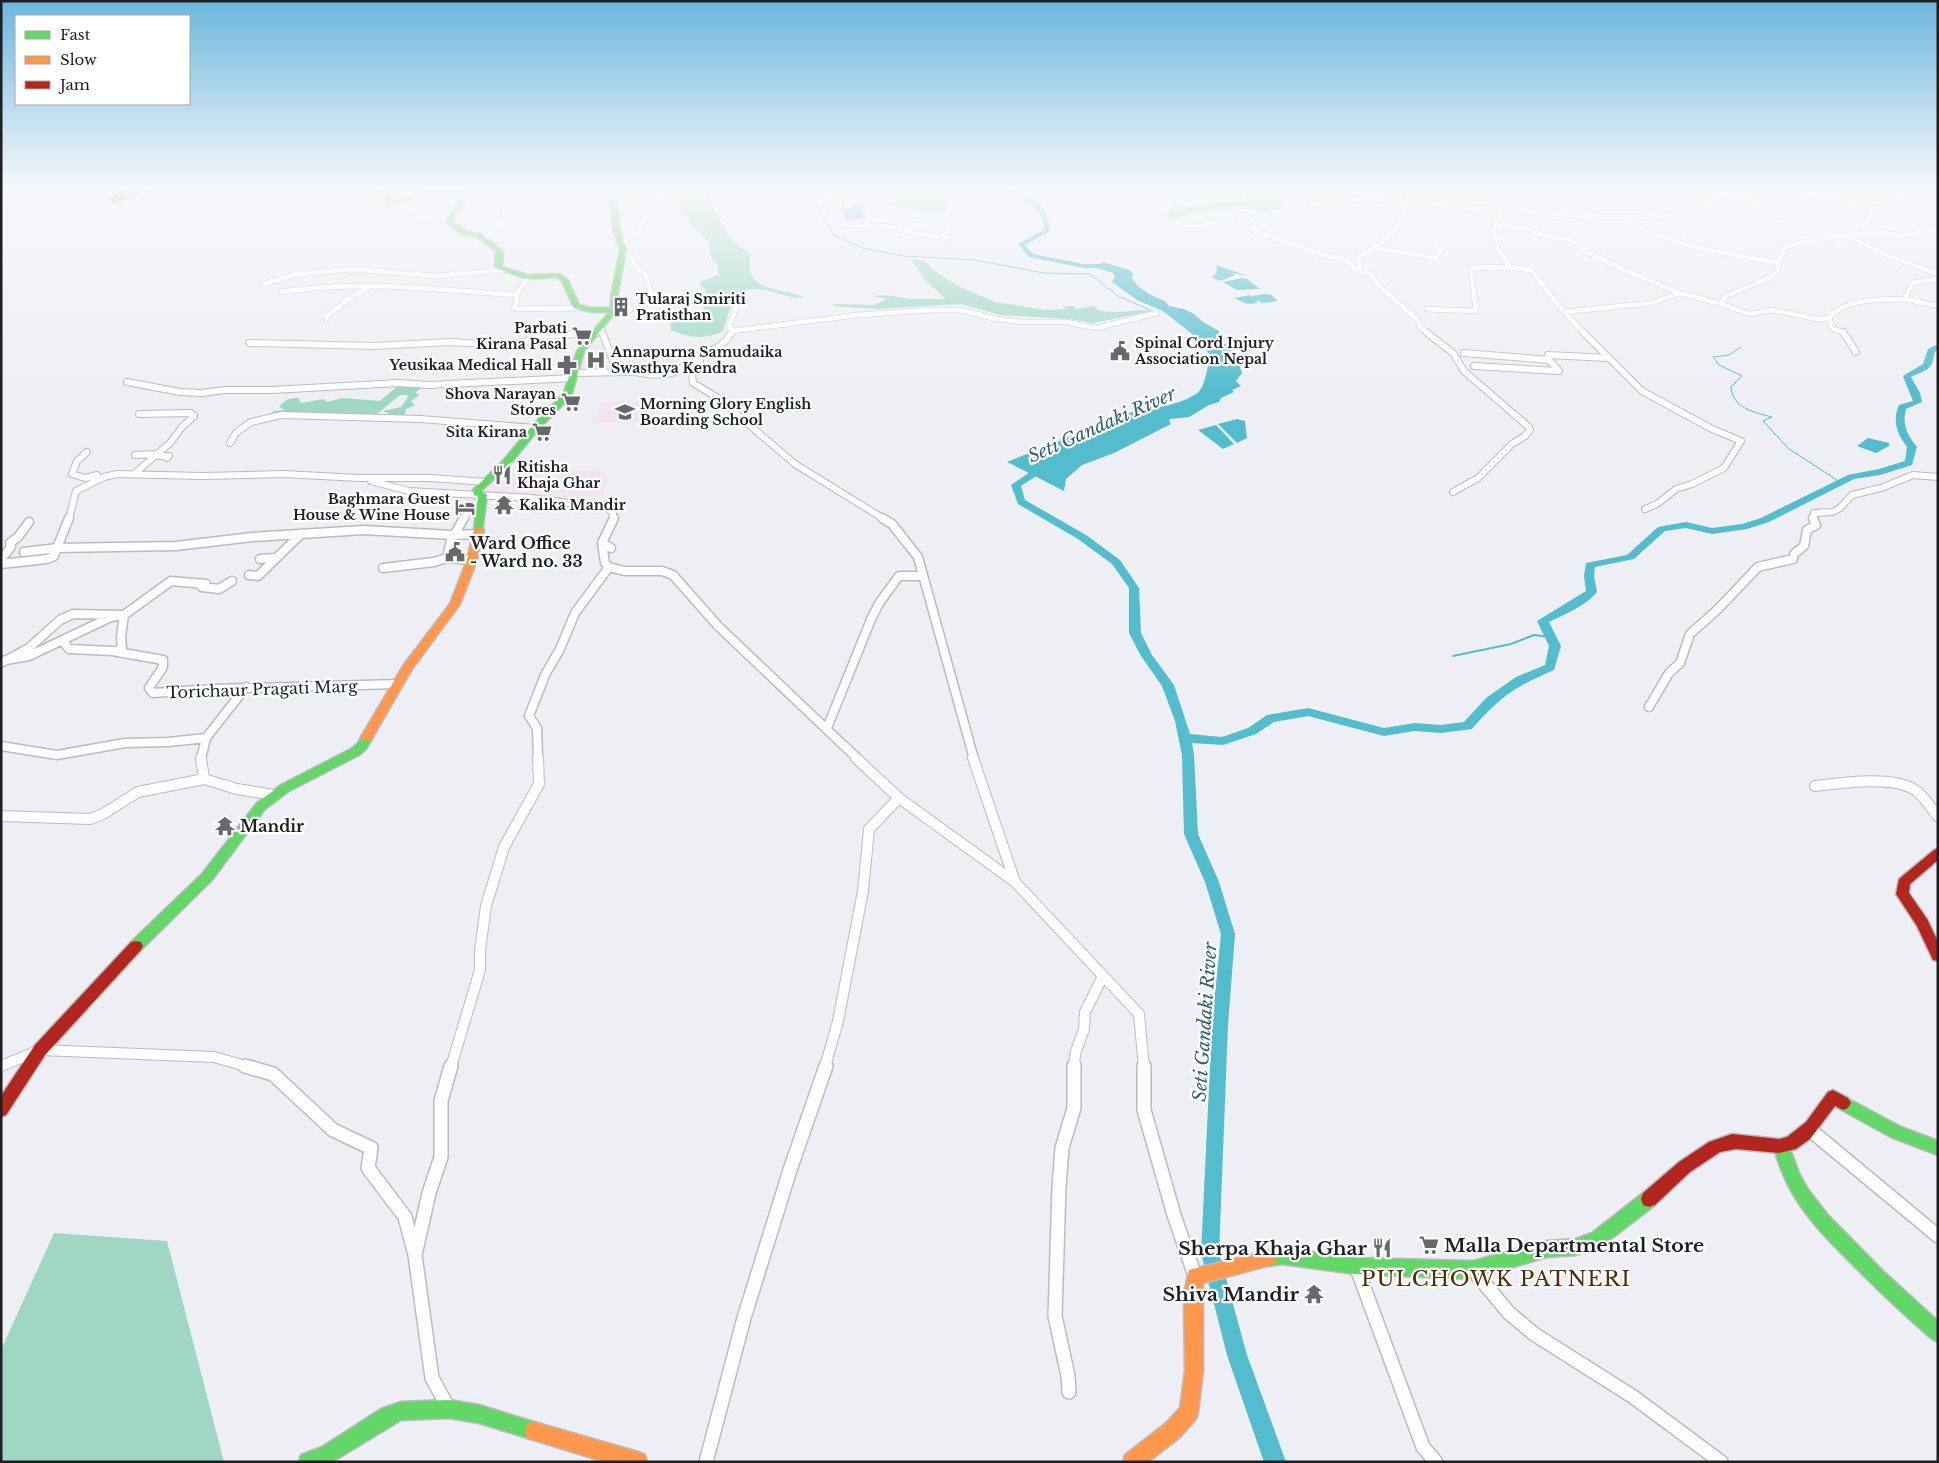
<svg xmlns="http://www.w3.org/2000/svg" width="1939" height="1463" viewBox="0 0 1939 1463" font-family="'Libre Baskerville',serif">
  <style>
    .education { fill: #f0e5f0 }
    .medical { fill: #ede6f3 }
    .forest { fill: #a0d7c2 }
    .water { fill: #53bccd }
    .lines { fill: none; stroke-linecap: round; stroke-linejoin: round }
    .stream-far1 { stroke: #53bccd; stroke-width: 1 }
    .stream { stroke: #53bccd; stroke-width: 2 }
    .river { fill: #53bccd; fill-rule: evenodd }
    .street-far4-casing { stroke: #bbbbbf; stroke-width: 6 }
    .street-far3-casing { stroke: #bbbbbf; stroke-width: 8 }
    .street-far2-casing { stroke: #bbbbbf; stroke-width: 11 }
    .street-far1-casing { stroke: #bbbbbf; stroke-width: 12 }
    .street-casing { stroke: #bbbbbf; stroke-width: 16 }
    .fast-casing { stroke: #bbbbbf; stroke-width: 3 }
    .slow-casing { stroke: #bbbbbf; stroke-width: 3 }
    .jam-casing { stroke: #bbbbbf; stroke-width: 3 }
    .street-far4 { stroke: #fcfdfd; stroke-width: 5 }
    .street-far3 { stroke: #fcfdfd; stroke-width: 6 }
    .street-far2 { stroke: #fcfdfd; stroke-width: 8 }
    .street-far1 { stroke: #fcfdfd; stroke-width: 10 }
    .street { stroke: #fcfdfd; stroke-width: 13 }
    .fast { fill: #63d668; fill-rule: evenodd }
    .slow { fill: #ff974d; fill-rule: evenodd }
    .jam { fill: #b3261e; fill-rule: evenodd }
    .labels { text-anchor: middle; stroke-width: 4.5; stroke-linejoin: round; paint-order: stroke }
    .far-poi-label { font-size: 14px; font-weight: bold; fill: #1e1f22; stroke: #fff; text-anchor: start }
    .poi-label { font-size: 16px; font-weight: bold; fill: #1e1f22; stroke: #fff; text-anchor: start }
    .street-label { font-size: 16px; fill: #1e1f22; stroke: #fff }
    .water-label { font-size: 18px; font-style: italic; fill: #2c606a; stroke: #fff }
    .near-poi-label { font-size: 19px; font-weight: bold; fill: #1e1f22; stroke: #fff; text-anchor: end }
    .near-neighbourhood-label { font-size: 21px; letter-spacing: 1px; fill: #542c00; stroke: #fff }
  </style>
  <rect width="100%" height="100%" fill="#eeeff4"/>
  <path class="education" d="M684,349L674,364L629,363L630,350Z
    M657,401L650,422L592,423L601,402Z
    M602,469L608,478L602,497H585L583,501L482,492L498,476Z"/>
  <path class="medical" d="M589,344H603L609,357L628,370L577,372Z"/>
  <path class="forest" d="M670,187H716L708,202C717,213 723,228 732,240C737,246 745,249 751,255C741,293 784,288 804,297C794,300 786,295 777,293C733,281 735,296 723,331C705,340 689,338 671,330L670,323L683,321H701L700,316L706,302L705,289L700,285L701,281L719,275L718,266L711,258L709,242L693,226L673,201Z
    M818,187H946L949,204L944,211L928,213Z
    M1332,187L1341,188L1336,194L1339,197L1280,203L1278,205L1288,208L1268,210V213L1250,209H1234L1193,213L1176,219H1155H1166L1162,214L1170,213L1172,211L1169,209C1179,203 1186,208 1196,206C1214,201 1229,202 1248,201L1246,195L1250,194L1329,191Z
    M913,259L925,261L933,270L958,286L995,302L1046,310L1067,309L1062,306H1074L1075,309L1095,306L1098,310C1119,315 1134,308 1153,311L1093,323L1069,319L1000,315L961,304L878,309L833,306L835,304L874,305L887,299L871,296L887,295L911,299H946L925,280L912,261Z
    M399,385L423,386L415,393L419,394L418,396L411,401L415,405L406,409L405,415L397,417L383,411L401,407L408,397L407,395H400L377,414L370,415L271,414L274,411L285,410L279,407C285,400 288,398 298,398L301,403L324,399L327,402L342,398L380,401Z
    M54,1233L167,1241L224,1462H1V1350Z"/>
  <path class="water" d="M862,203L864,205L861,206L863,209L861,212L867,216L865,218L845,219L843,210L851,208L852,205Z
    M1102,262L1130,270L1133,274L1132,278L1138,286L1149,294L1165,301L1169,306L1184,309L1194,314L1203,322L1219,331V335H1223L1221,340L1222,343L1232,347L1231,350L1244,358L1238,362L1242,373L1236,381L1241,386L1232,390L1234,392L1221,398L1219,402L1209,405L1189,417L1170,419L1169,421L1171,424L1114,453L1082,465L1066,479L1064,491L1007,462C1026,454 1045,447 1064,439C1083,431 1101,422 1121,415C1147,407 1172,409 1196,394C1203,390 1205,378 1207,371C1207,366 1212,363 1212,357L1192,334L1163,311L1137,300L1112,282L1115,276L1113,273L1097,268Z
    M1216,265L1248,276L1232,273L1235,275L1221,281L1212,278L1217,271Z
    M1242,278L1247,279L1260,289L1237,290L1223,282Z
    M1266,294L1271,295L1278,301L1262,303L1257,300V303L1247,304L1234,298L1250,295L1254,299L1252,296Z
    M1237,419L1245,421L1247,438L1237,443L1218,424Z
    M1216,425L1234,444L1223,449L1198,430Z
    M1868,438L1889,443V446L1876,453L1857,446Z"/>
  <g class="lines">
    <path class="stream-far1" d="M808,189L815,196L813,201L834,235L863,248L903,256L975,260L1043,273L1090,274L1118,296L1150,310
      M1741,347L1729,355L1713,357L1719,365L1742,376L1731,387C1733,409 1754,412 1772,417L1763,421L1789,449L1837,480L1833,486"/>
    <path class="stream" d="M1453,656L1511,644L1534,635L1550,637"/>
    <path class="river" d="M999,187C1020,187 1055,208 1049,232L1025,245L1033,254L1084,264H1111L1117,268V270L1109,268H1084L1029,257L1018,244L1044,230C1044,204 1017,199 999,187Z
      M1938,344V349C1932,354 1935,357 1932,364C1928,371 1918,373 1911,377L1920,393L1922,402L1906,409C1902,425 1907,434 1917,447L1912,465L1880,475L1854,479L1769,522L1747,529L1712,534L1686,528L1665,531L1634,559L1595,567L1594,576L1597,592C1586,606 1565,614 1549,622L1561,646L1554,670C1516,686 1500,697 1472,729L1441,733L1415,731L1384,736L1308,716L1274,722L1256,734L1223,745L1192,743L1194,755L1198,834L1219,882L1235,934L1228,1025L1219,1253L1247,1355L1286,1462H1264L1227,1355L1201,1253L1212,1025L1221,934L1205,882L1184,834L1182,755L1175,721L1162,686L1141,656L1129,633V588L1112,564L1078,539L1018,504L1011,485L1042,464H1048V468L1021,486L1025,500L1086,535L1120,560L1139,588L1141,633L1152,655L1174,685L1190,734L1222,737L1248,728L1267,715L1308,708L1384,728L1415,723L1441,725L1464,722L1486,698L1516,677L1545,665L1549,646L1537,621L1586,591L1584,576L1586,563L1627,555L1658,527L1686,522L1712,528L1742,524L1761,518L1848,475L1879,469L1905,461L1907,447C1897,434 1892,421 1899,405L1913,401L1903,376L1923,364L1928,349Z"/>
    <defs>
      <path id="street-far4" d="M808,187L832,197L831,200L839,203L840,206L830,215L831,222L873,227L886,226L919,234L948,238
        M1353,187L1350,190L1370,194V198L1395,202L1602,217H1646L1696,210L1731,189L1730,187
        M1407,187C1407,192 1408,198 1408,203C1406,227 1378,246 1359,257L1360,272L1369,273L1381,288L1419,321V326L1428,333
        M1771,187L1819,195L1875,212L1862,226L1870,231L1869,233L1847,236
        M1642,193L1646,187
        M387,204L380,209C395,215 419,223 436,218C442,216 448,211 454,209
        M1311,205L1370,198
        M1491,209L1496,221L1495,226L1528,229L1543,236L1570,239L1584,251L1631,273L1680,293L1721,304L1724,297L1771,277L1777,272L1779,260L1785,248L1795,244L1841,236L1788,219L1765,210L1746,199L1720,195
        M1872,209L1891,205L1899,192L1910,187
        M1622,217C1669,247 1725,253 1779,263
        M1178,222L1223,213
        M1172,223C1179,223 1185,226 1192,226C1208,227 1224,219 1238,211L1242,214L1239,216V219L1254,228L1255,231L1327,256L1342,258L1359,272
        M1495,226L1493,233L1499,243L1496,246L1510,267L1531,270L1564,312L1584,333
        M907,230L911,226L951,220L943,234L946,237H943
        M1870,231L1902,236L1938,229
        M1847,236L1894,258L1938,274
        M483,240L504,220L505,208
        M621,243L632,238L639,230L649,212L660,202L665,187
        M1376,248L1435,258L1444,246
        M264,284L298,274L352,269L435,276L503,270
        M281,292C359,279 437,290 516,295L528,277
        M516,295L517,301L514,308L517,309L578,308
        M1905,299L1938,306
        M1721,304L1750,314L1772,310L1817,319L1829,318
        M1427,309L1476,311L1471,268L1510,267
        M614,310L628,311L652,295L646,275L637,268L630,256L623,253
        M1564,312L1651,303L1680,293
        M327,320L326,317L348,299L370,286
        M600,327L603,333
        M732,331L857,315L931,310H960L997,319L1022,322H1066L1096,328L1157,313
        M731,333L732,331L729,326L741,296
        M1844,333L1832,328L1829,318C1846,297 1880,300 1905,299L1912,283L1938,279"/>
      <path id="street-far3" d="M602,332L614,363C628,373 658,378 675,372C683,369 690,360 698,356C715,348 721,349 732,332
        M1426,332L1453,353L1464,371L1529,427L1530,430L1525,436L1512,444L1478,478L1453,492
        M1583,332L1642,391L1712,429L1741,441L1724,468L1692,484L1676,489L1657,504L1645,509
        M1843,332L1856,352
        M249,343L373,346L451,342L500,345L517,344L543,336L596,333
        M1464,353L1549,360L1548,355L1608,358
        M698,357L700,361L692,375L693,383L718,398L795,464L884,519
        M1474,366L1559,371L1549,360
        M574,373L630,372
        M127,382L180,392L202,393L225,390H272L398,383L429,385L573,378
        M230,443L236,433L251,422L281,415L420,419L535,428
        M87,452L77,461L72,474L85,478L97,475
        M135,455L158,454
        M156,456H164
        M164,456H169L167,458Z
        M134,474L170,443L182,427L194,416L191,413L139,414
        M371,481L409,491L531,498L607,508L613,513V519
        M69,519L76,491L104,477L117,474L203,476L284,474L359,478H431L486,482
        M463,519L483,495
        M1814,519V513L1833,512L1840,508L1852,495L1881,488L1913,475L1938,477"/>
      <path id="street-far2" d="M69,518L57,548L176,546L252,537L364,530L452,535L479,534
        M464,518L451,540L447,558L472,560
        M882,518L892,524L918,557L974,759
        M611,548L602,543L614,518
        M1,559L11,547L10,543L18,537L29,522
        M260,559L275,558
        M1,564L47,559L54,556L57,548L24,552
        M609,567L624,571H662L673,575L718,626L858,759
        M383,568L434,562L447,558
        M249,575L258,576L301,534
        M202,587L219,589L232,581
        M63,641L69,649L112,651L163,660V667L149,688L153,693L214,689L398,684
        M6,660L29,656L111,617L124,615L171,581L206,584
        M1,663L29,648L60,620L73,614L124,615L121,637L122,649L116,651
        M1649,707L1669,673L1680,663L1690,634L1717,610L1758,567L1793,559L1794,554L1804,546L1807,530L1816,525L1813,518
        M827,728L872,617L880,602L899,576H922
        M206,738L246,687
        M1,746L57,755L125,743L168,742L206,738L201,759
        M538,759L537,728L529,716L545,675L560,649L575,613L609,567L605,563L602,543"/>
      <path id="street-far1" d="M201,758L204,779L237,789L274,795
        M856,758L899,798L1015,882L1139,1014L1144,1067
        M973,758L1015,882
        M1815,786C1841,783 1893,775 1915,790C1925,797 1931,808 1938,817
        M1,816L90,819L103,814L138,792L204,779
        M1,1066L40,1050L214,1057L249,1067
        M451,1067L480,970V950L486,906L504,847L539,784L538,758
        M825,1067L838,1021L863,891L869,829L899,798
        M1074,1067L1075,1054L1084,1029L1085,1012L1103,976"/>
      <path id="street" d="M245,1066L273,1074L333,1130L371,1148L368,1168L405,1217L415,1255L432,1378L449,1409
        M1144,1066V1110L1174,1215L1195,1276
        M1809,1129L1938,1236
        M415,1255L429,1193L441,1157V1101L451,1066
        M1356,1266L1423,1447L1436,1462
        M1473,1270L1509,1313L1534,1334L1632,1396L1721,1462
        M1069,1392L1068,1376L1055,1316L1059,1187L1062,1148L1074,1108V1066
        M706,1462L744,1318L790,1170L826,1066"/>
      <path id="fast" d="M157,187H190L187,189Z
        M379,187H385L386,191L393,197L389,202L437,188L448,187L469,194L471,197L456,212L453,222L466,231L481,234L503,252L502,267L528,275L560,274L568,280L579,305L592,308H611V297L620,250L612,225L613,212L604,187H610L619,212L618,225L626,250L617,297V310L584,351L571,396L538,430L509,465L481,491L487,495L482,532L479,533L474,530L478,496L474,495L473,490L503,461L532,426L564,393L577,351L609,312H592L574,308L562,281L557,277L528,279L498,269L495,266L496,251L477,237L462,234L447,222L450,211L465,196L448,191L437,192L387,206L382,203L387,197L381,193Z
        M367,733L373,737L366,749L359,755L289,791L265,809L212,880L141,950L136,951L131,950L129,946L131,942L202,874L257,803L281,785L351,749L358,743L363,734Z
        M1843,1096L1901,1127L1938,1141V1155L1891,1137L1838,1108L1835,1103L1838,1098Z
        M1781,1139L1787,1141L1799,1173L1807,1188L1827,1214L1883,1271L1938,1321V1342L1932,1339C1904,1315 1877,1289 1851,1263C1831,1243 1811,1223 1796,1199C1785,1182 1779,1164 1773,1146L1775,1141Z
        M1649,1191L1655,1193L1657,1199L1655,1205L1603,1245L1597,1247L1576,1255L1547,1257L1473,1279L1356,1274L1282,1264L1269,1266L1263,1264L1261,1258L1263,1252L1282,1248L1356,1258L1473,1261L1547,1241L1576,1239L1592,1233L1643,1193Z
        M449,1400L479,1405L534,1422L541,1424L543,1431L541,1438L534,1440L479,1423L449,1418L401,1420L332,1462H299L301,1455L322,1447L381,1409L401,1402Z"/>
      <path id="slow" d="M479,527L484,530L477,560L460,604L412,669L371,740H363L361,737L403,666L450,604L467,560L474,530Z
        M1269,1250L1275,1252L1277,1258L1275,1264L1203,1283V1371L1198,1412L1196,1419L1179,1438L1148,1462H1123L1125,1455L1165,1424L1180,1408L1185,1371L1184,1294L1189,1270Z
        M534,1422L638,1452L645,1455L647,1462H605L534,1440L527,1438L525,1431L527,1424Z"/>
      <path id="jam" d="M112,187H119L127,192L119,197L150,187H159L113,203L109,199L120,192Z
        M1938,848V860L1910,884L1909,893L1927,919L1938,942V961L1933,960L1917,926L1896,894L1899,879L1934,850Z
        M136,941L141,942L143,946L141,950L45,1055L6,1115L1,1117V1096L35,1045L131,942Z
        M1833,1090L1848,1098L1851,1103L1848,1108L1843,1110L1835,1106L1810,1139L1796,1149L1779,1153L1736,1149L1720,1152L1690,1172L1655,1205L1649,1207L1643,1205L1641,1199L1643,1193L1679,1162L1709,1142L1732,1134L1779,1139L1787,1137L1806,1122L1828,1092Z"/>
    </defs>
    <use href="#street-far4" class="street-far4-casing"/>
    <use href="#street-far3" class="street-far3-casing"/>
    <use href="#street-far2" class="street-far2-casing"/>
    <use href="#street-far1" class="street-far1-casing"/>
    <use href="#street" class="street-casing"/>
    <use href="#fast" class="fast-casing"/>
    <use href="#slow" class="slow-casing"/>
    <use href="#jam" class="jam-casing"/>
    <use href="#street-far4" class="street-far4"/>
    <use href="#street-far3" class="street-far3"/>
    <use href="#street-far2" class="street-far2"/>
    <use href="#street-far1" class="street-far1"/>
    <use href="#street" class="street"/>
    <use href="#fast" class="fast"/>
    <use href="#slow" class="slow"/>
    <use href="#jam" class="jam"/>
  </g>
  <linearGradient id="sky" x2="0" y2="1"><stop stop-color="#6cb7dd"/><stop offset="0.48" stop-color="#f7f8fa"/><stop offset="1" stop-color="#f7f8fa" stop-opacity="0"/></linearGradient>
  <rect width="1939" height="392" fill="url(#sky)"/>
  <defs>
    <symbol id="building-bare" viewBox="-9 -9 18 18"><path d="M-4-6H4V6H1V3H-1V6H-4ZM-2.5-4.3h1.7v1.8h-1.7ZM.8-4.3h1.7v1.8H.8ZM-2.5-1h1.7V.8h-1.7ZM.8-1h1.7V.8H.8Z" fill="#67686c" stroke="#fff" stroke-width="2.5" paint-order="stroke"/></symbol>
    <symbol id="supermarket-bare" viewBox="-9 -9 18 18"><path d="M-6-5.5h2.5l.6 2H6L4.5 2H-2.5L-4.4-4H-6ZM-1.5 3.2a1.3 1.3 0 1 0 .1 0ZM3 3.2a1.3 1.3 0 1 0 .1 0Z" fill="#67686c" stroke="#fff" stroke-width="2.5" paint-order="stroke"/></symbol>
    <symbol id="civic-bare" viewBox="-9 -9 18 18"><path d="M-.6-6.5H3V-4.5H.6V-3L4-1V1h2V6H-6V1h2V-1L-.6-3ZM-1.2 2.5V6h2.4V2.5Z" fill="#67686c" stroke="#fff" stroke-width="2.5" paint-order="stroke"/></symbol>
    <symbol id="hospital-bare" viewBox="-9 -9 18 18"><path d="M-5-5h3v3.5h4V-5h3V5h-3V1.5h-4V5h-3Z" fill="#67686c" stroke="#fff" stroke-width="2.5" paint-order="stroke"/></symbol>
    <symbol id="pharmacy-bare" viewBox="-9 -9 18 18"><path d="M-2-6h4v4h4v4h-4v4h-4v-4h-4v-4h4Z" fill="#67686c" stroke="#fff" stroke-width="2.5" paint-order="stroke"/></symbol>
    <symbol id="school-bare" viewBox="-9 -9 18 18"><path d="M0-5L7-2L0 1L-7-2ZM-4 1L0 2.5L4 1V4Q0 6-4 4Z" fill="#67686c" stroke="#fff" stroke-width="2.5" paint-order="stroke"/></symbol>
    <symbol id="restaurant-bare" viewBox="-9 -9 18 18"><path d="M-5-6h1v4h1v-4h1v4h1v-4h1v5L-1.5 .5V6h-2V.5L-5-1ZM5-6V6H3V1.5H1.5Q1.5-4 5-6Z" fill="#67686c" stroke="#fff" stroke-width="2.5" paint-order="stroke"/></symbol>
    <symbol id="temple-bare" viewBox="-9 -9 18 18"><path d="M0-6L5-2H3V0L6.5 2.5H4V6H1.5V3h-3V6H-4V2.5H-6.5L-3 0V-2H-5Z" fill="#67686c" stroke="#fff" stroke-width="2.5" paint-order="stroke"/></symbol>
    <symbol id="hotel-bare" viewBox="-9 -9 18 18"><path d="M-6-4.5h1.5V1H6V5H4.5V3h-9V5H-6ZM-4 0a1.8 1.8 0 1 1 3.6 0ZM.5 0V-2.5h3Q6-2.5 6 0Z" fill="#67686c" stroke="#fff" stroke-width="2.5" paint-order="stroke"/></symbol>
  </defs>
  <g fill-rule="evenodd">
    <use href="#building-bare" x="607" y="293" width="28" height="28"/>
    <use href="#supermarket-bare" x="568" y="322" width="28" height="28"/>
    <use href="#civic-bare" x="1106" y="337" width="28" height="28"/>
    <use href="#hospital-bare" x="582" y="346" width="28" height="28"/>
    <use href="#pharmacy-bare" x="553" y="351" width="28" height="28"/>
    <use href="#supermarket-bare" x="557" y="388" width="28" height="28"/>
    <use href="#school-bare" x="611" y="398" width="28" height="28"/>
    <use href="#supermarket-bare" x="528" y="418" width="28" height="28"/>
    <use href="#restaurant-bare" x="488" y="461" width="28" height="28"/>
    <use href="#temple-bare" x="490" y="491" width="28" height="28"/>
    <use href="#hotel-bare" x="451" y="493" width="28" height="28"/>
    <use href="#civic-bare" x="441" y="538" width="28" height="28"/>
    <use href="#temple-bare" x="211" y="812" width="28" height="28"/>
    <use href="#supermarket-bare" x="1415" y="1231" width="28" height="28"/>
    <use href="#restaurant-bare" x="1368" y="1234" width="28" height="28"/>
    <use href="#temple-bare" x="1300" y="1280" width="28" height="28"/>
  </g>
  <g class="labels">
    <g class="far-poi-label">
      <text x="636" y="304">Tularaj Smiriti<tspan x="636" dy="16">Pratisthan</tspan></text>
      <text x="567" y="333" text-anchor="end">Parbati<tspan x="567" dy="16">Kirana Pasal</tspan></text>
      <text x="1135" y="348">Spinal Cord Injury<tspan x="1135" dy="16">Association Nepal</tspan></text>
      <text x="611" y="357">Annapurna Samudaika<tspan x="611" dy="16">Swasthya Kendra</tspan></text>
      <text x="552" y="370" text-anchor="end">Yeusikaa Medical Hall</text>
      <text x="556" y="399" text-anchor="end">Shova Narayan<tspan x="556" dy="16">Stores</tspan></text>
      <text x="640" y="409">Morning Glory English<tspan x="640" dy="16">Boarding School</tspan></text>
      <text x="527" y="437" text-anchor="end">Sita Kirana</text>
      <text x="517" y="472">Ritisha<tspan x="517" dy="16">Khaja Ghar</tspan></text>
      <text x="450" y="504" text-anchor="end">Baghmara Guest<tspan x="450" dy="16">House &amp; Wine House</tspan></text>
      <text x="519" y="510">Kalika Mandir</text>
    </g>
    <g class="poi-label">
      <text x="470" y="549">Ward Office<tspan x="470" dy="18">- Ward no. 33</tspan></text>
      <text x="240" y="832">Mandir</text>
    </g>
    <g class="street-label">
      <text transform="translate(262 689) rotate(-2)" y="6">Torichaur Pragati Marg</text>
    </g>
    <g class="water-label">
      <text transform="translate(1102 425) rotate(-24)" y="6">Seti Gandaki River</text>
      <text transform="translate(1205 1022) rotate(-86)" y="6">Seti Gandaki River</text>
    </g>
    <g class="near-poi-label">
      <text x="1444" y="1252" text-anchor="start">Malla Departmental Store</text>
      <text x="1367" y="1255">Sherpa Khaja Ghar</text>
      <text x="1299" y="1301">Shiva Mandir</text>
    </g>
    <g class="near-neighbourhood-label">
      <text x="1496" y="1286">PULCHOWK PATNERI</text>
    </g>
  </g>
  <rect width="1939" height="1463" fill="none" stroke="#1e1f22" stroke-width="5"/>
  <rect x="15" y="15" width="175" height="90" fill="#ffffff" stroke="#a5a5a7"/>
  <rect x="25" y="31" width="25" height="8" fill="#63d668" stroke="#a5a5a7"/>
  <text x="60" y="40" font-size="15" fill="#1e1f22">Fast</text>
  <rect x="25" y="56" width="25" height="8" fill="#ff974d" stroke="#a5a5a7"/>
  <text x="60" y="65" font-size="15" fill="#1e1f22">Slow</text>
  <rect x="25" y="81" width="25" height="8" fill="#b3261e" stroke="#a5a5a7"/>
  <text x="60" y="90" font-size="15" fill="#1e1f22">Jam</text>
</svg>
